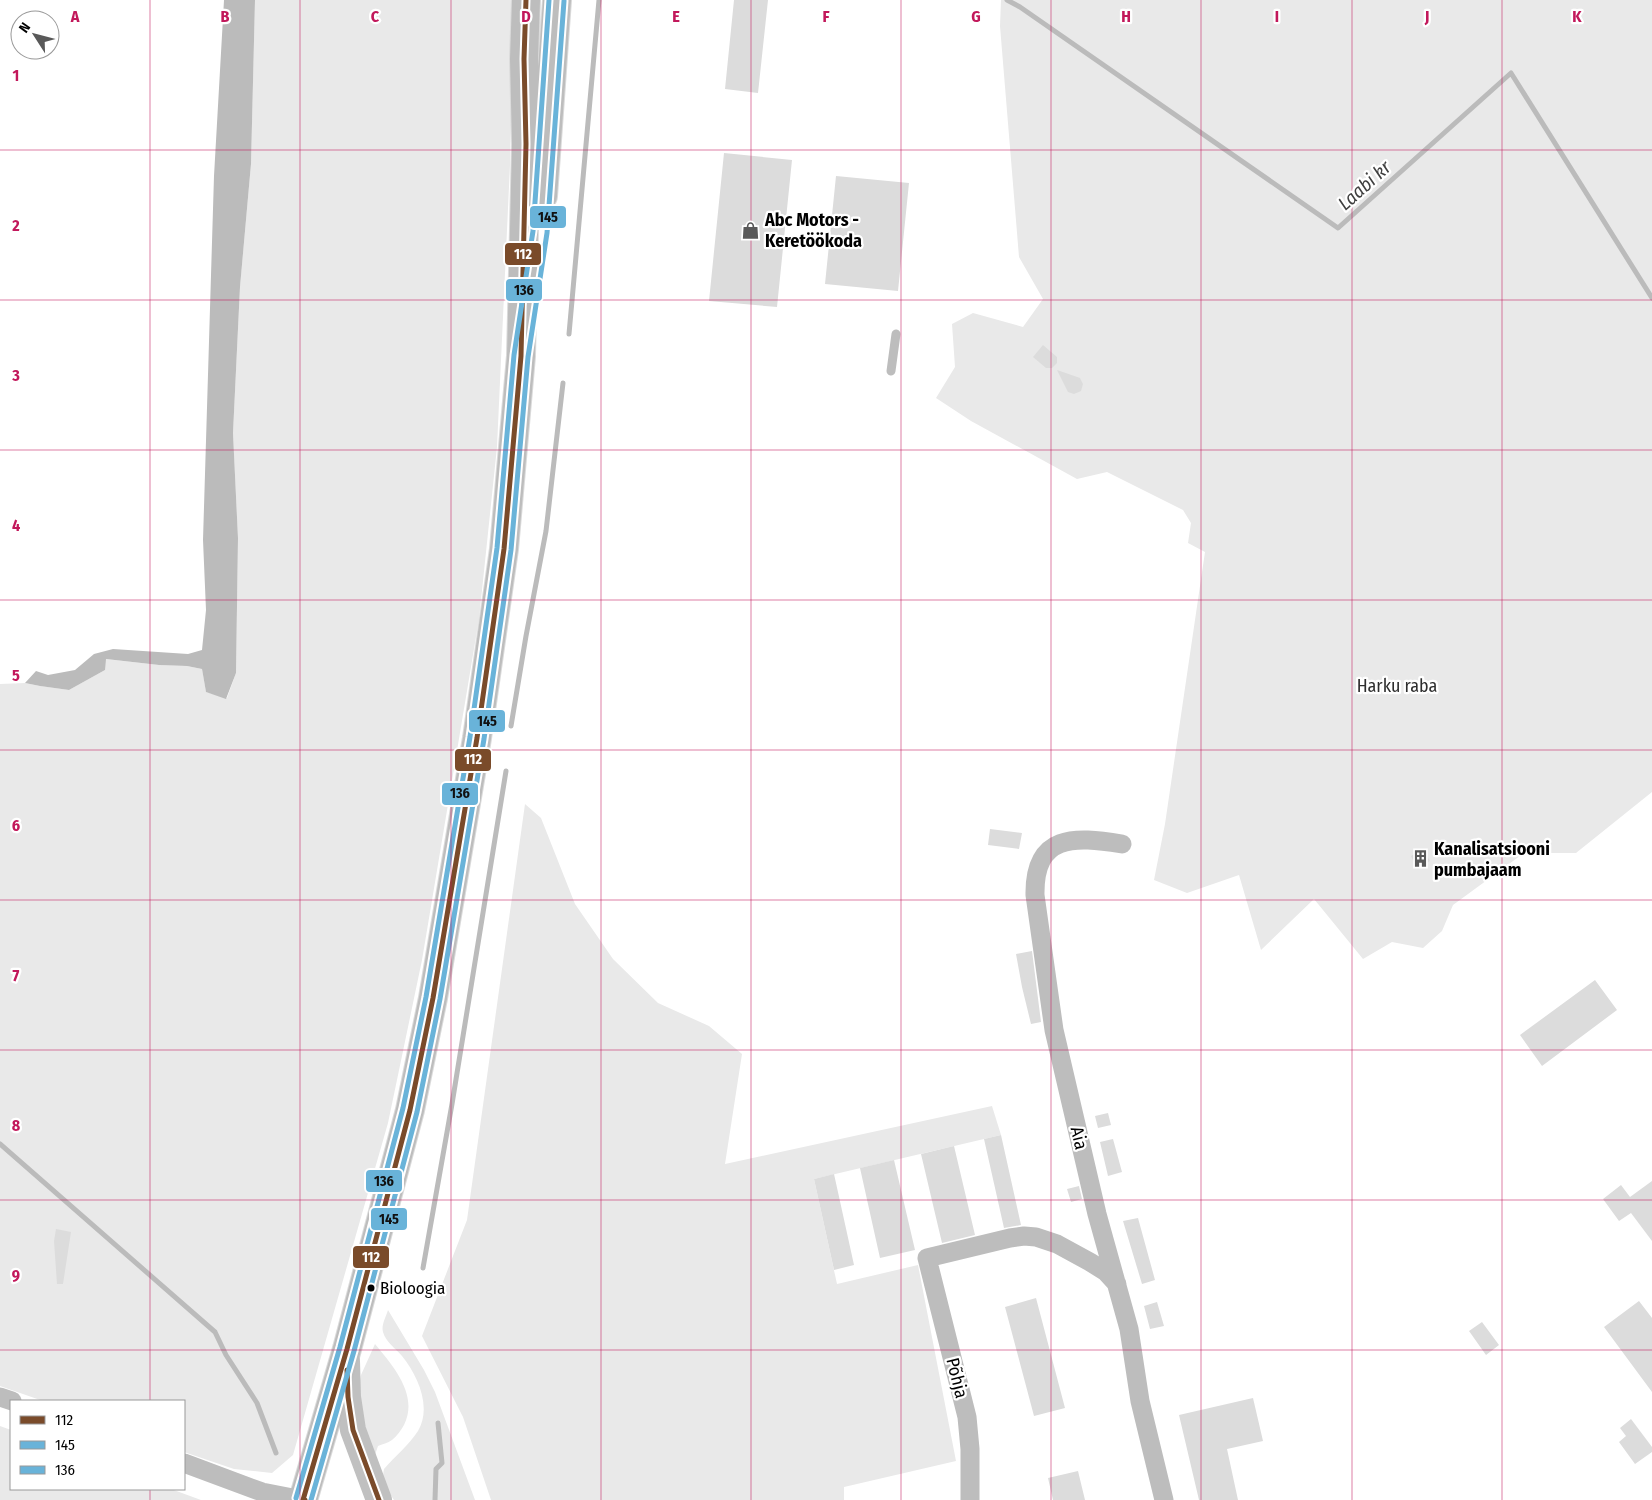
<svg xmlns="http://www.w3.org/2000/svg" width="1652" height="1500" viewBox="0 0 1652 1500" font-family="'Fira Sans Condensed',sans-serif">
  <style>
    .green { fill: #e9e9e9 }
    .water { fill: #bbb }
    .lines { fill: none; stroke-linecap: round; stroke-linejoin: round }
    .stream { stroke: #bbb; stroke-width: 5 }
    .building { fill: #dcdcdc }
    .primary-casing { stroke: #dbdbdb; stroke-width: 30 }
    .lane { stroke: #bdbdbd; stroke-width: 9 }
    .street { stroke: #bdbdbd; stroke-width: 19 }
    .secondary { stroke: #c0c0c0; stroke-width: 26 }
    .primary { stroke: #bdbdbd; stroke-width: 28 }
    .bus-1-casing { stroke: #fff; stroke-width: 9 }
    .bus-2-casing { stroke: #fff; stroke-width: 9 }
    .bus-3-casing { stroke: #fff; stroke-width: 9 }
    .bus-1 { stroke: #7a4b2a; stroke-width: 5 }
    .bus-2 { stroke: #69b3d9; stroke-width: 5 }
    .bus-3 { stroke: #69b3d9; stroke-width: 5 }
    .grid { fill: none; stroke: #c2185b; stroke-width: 1; stroke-opacity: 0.55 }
    .bus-dot { fill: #000; stroke: #fff; stroke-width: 2 }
    .labels { text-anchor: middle; stroke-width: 4.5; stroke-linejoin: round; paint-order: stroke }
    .bus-label { font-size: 17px; fill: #000; stroke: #fff; text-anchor: start }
    .poi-label { font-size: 18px; font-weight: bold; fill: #000; stroke: #fff; text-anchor: start }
    .park-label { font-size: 18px; fill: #2e2e2e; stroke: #fff }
    .street-label { font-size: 18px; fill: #000; stroke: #fff }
    .water-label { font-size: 19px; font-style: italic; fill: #3f3f3f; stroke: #fff }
    .grid-label { font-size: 16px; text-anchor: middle; font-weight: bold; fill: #c2185b; stroke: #fff; stroke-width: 4.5; stroke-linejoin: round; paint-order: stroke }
    .line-badge { stroke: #fff; stroke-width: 2 }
    .badge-label { font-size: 14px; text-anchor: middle; font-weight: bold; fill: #fff }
    .pale-badge-label { font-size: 14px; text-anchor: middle; font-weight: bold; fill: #111 }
  </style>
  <rect width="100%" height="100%" fill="#fff"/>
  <path class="green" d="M255,0H514L510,165L497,447L479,619L422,960L388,1123L293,1455L272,1473L234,1469L184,1452V1401H43L0,1386V684L25,683L40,686L69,690L105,670V659L159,665L187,666L202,669L206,692L227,698L236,673L238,538L233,433L240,287L251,164Z
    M1001,0H1652V792L1576,853H1524L1453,905L1442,931L1423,948L1392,942L1363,959L1314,899L1261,950L1239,875L1187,893L1154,880L1165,824L1205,552L1188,543L1191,523L1183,510L1107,472L1077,479L971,421L936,398L955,367L952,324L973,313L1023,327L1043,299L1019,257L1000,26Z
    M525,804L541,818L575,904L613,959L658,1003L709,1026L742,1054L725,1164L992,1106L1001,1135L814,1179L837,1284L918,1265L956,1461L844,1487V1500H491L463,1417L422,1336L467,1220Z
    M388,1310L424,1370L435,1392L475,1500H394C387,1489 381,1482 384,1469C395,1456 409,1445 418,1431C432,1407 418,1376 402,1356C396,1349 385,1341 383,1332C381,1325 386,1317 388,1310Z
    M375,1344C393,1366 419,1395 404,1425C401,1430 397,1436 392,1440C388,1443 382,1444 378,1446L374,1458L357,1397L361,1375Z
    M0,1426L11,1430V1489H171L201,1500H0Z"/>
  <path class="water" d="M224,0H255L251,164L240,287L233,433L238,538L236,673L226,699L206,692L202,669L187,666L159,665L106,659L105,670L69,690L40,686L25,683L36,671L48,675L75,670L94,654L113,649L188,654L202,650L206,610L203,540L214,176Z"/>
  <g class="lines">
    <path class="stream" d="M1007,0L1020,7L1338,228L1511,73L1652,298
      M569,334L599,0
      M511,726L526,636L546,531L563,383
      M0,1144L215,1332L226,1355L257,1403L276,1453
      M423,1268L452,1104L506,771
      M435,1500L436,1469L442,1463L438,1423"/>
  </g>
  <path class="building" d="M734,0H768L758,93L725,89Z
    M724,153L792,160L777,307L709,301Z
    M836,176L909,183L898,291L825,284Z
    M1043,345L1057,357V363L1052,368H1046L1033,357Z
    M1057,370L1080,378L1083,384L1081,391L1074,394L1068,392Z
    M990,829L1022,833L1019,849L988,845Z
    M1423,849L1430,861L1417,868L1411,856Z
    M1032,951L1041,1022L1031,1024L1022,987L1016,954Z
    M1595,980L1617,1010L1542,1066L1520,1035Z
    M1108,1113L1111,1125L1098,1128L1095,1116Z
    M1001,1135L1021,1225L1004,1228L984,1139Z
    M1113,1139L1122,1172L1108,1176L1100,1142Z
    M954,1146L975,1235L942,1243L921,1154Z
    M894,1160L915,1250L880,1258L860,1168Z
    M834,1174L854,1265L834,1270L814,1179Z
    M1652,1181V1241L1631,1213L1619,1221L1603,1199L1621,1185L1630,1197Z
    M1079,1186L1082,1199L1071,1202L1067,1189Z
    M1138,1218L1155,1280L1142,1284L1123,1221Z
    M56,1229L71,1232L63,1284H57L54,1241Z
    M1036,1298L1065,1408L1034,1416L1005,1307Z
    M1639,1301L1652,1318V1392L1604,1327Z
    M1157,1302L1164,1326L1150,1329L1144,1306Z
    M1482,1322L1499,1345L1486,1355L1469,1331Z
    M1253,1398L1263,1441L1227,1449L1238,1500H1199L1179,1415Z
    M1631,1419L1652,1447V1452L1635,1464L1619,1442L1626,1436L1620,1428Z
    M1078,1471L1085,1500H1053L1048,1478Z"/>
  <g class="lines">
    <defs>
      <path id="primary" d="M543,196L557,0
        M303,1500L347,1349L410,1110L433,998L477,738L504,549L521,356L526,144L524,59L526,0"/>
    </defs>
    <use href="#primary" class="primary-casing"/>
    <path class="lane" d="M891,371L896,334"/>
    <path class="street" d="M1122,844C1074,836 1034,834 1035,895L1054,1030L1097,1214L1129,1329L1140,1401L1164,1500
      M0,1397L12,1401
      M184,1463L262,1492L303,1500
      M970,1500V1449L967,1417L927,1258L1010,1238L1024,1236L1036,1237L1057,1244L1090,1262L1106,1272L1117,1284"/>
    <path class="secondary" d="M347,1361L348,1397L353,1430L379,1500"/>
    <use href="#primary" class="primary"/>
    <defs>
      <path id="bus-1" d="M347,1370L348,1397L353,1430L379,1500
        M305,1500H303L347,1349L410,1110L433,998L477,738L504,549L521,356L526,144L524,59L526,0"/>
      <path id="bus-2" d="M311,1500L354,1351L417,1112L440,999L484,739L511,550L528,357L547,233L564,1"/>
      <path id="bus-3" d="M296,1498L340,1347L403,1108L426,997L470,737L497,548L514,355L533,231L549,0"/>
    </defs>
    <use href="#bus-1" class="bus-1-casing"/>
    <use href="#bus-2" class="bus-2-casing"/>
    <use href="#bus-3" class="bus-3-casing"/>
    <use href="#bus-1" class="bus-1"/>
    <use href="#bus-2" class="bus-2"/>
    <use href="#bus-3" class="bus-3"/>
  </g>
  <path class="grid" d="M150,0V1401M300,0V1500M451,0V1500M601,0V1500M751,0V1500M901,0V1500M1051,0V1500M1201,0V1500M1352,0V1500M1502,0V1500M0,150H1652M0,300H1652M0,450H1652M0,600H1652M0,750H1652M0,900H1652M0,1050H1652M0,1200H1652M0,1350H1652M150,1489V1500"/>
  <defs>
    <symbol id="shop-bare" viewBox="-9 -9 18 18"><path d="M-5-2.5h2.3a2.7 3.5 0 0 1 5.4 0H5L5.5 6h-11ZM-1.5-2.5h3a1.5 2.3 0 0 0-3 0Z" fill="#595959" stroke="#fff" stroke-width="2.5" paint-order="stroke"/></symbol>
    <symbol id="building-bare" viewBox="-9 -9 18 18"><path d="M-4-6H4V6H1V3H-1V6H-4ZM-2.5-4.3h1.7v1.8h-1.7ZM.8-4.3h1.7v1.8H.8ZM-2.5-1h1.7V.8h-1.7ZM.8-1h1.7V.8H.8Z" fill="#595959" stroke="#fff" stroke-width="2.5" paint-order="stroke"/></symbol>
  </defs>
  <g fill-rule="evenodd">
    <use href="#shop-bare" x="738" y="218" width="25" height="25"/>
    <use href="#building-bare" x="1408" y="846" width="25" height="25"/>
  </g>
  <circle class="bus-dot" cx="371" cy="1288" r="4.5"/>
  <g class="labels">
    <g class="bus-label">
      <text x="380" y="1294">Bioloogia</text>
    </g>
    <g class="poi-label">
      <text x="765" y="226">Abc Motors -<tspan x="765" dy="21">Keretöökoda</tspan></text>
      <text x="1434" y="855">Kanalisatsiooni<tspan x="1434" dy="21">pumbajaam</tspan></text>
    </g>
    <g class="park-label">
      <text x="1397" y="692">Harku raba</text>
    </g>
    <g class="street-label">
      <text transform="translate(1079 1138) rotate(77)" y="6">Aia</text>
      <text transform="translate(957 1378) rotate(76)" y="6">Põhja</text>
    </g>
    <g class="water-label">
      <text transform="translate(1364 185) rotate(-42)" y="7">Laabi kr</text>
    </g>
  </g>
  <g class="grid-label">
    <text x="75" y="22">A</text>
    <text x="225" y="22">B</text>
    <text x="375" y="22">C</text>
    <text x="526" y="22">D</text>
    <text x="676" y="22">E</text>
    <text x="826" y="22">F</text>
    <text x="976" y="22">G</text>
    <text x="1126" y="22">H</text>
    <text x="1277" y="22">I</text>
    <text x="1427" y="22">J</text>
    <text x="1577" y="22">K</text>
    <text x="16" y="81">1</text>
    <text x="16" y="231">2</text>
    <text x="16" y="381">3</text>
    <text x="16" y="531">4</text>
    <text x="16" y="681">5</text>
    <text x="16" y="831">6</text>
    <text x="16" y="981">7</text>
    <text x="16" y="1131">8</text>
    <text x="16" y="1281">9</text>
  </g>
  <g class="line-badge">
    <rect x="529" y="205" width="38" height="24" rx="5" fill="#69b3d9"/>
    <rect x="504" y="242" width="38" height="24" rx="5" fill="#7a4b2a"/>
    <rect x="505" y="278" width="38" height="24" rx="5" fill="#69b3d9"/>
    <rect x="468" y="709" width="38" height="24" rx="5" fill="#69b3d9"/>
    <rect x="454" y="748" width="38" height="24" rx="5" fill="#7a4b2a"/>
    <rect x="441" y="782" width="38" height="24" rx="5" fill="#69b3d9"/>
    <rect x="365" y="1169" width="38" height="24" rx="5" fill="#69b3d9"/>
    <rect x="370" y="1207" width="38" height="24" rx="5" fill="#69b3d9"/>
    <rect x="352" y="1245" width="38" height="24" rx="5" fill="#7a4b2a"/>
  </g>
  <g class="badge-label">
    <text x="523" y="259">112</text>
    <text x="473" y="764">112</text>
    <text x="371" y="1262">112</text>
  </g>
  <g class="pale-badge-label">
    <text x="548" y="222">145</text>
    <text x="524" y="295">136</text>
    <text x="487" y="726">145</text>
    <text x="460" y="798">136</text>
    <text x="384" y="1186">136</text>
    <text x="389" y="1224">145</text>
  </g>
  <rect x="10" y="1400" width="175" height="90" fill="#ffffff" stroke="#999999"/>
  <rect x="20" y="1416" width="25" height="8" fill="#7a4b2a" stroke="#999999"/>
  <text x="55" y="1425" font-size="15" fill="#000000">112</text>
  <rect x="20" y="1441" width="25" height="8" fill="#69b3d9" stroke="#999999"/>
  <text x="55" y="1450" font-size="15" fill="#000000">145</text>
  <rect x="20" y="1466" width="25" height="8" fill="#69b3d9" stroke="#999999"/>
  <text x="55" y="1475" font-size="15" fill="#000000">136</text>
  <g transform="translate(35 35) rotate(306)"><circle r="24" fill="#ffffff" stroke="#999999"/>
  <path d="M0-4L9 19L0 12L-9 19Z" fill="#595959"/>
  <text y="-8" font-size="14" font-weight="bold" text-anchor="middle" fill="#000000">N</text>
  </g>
</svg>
